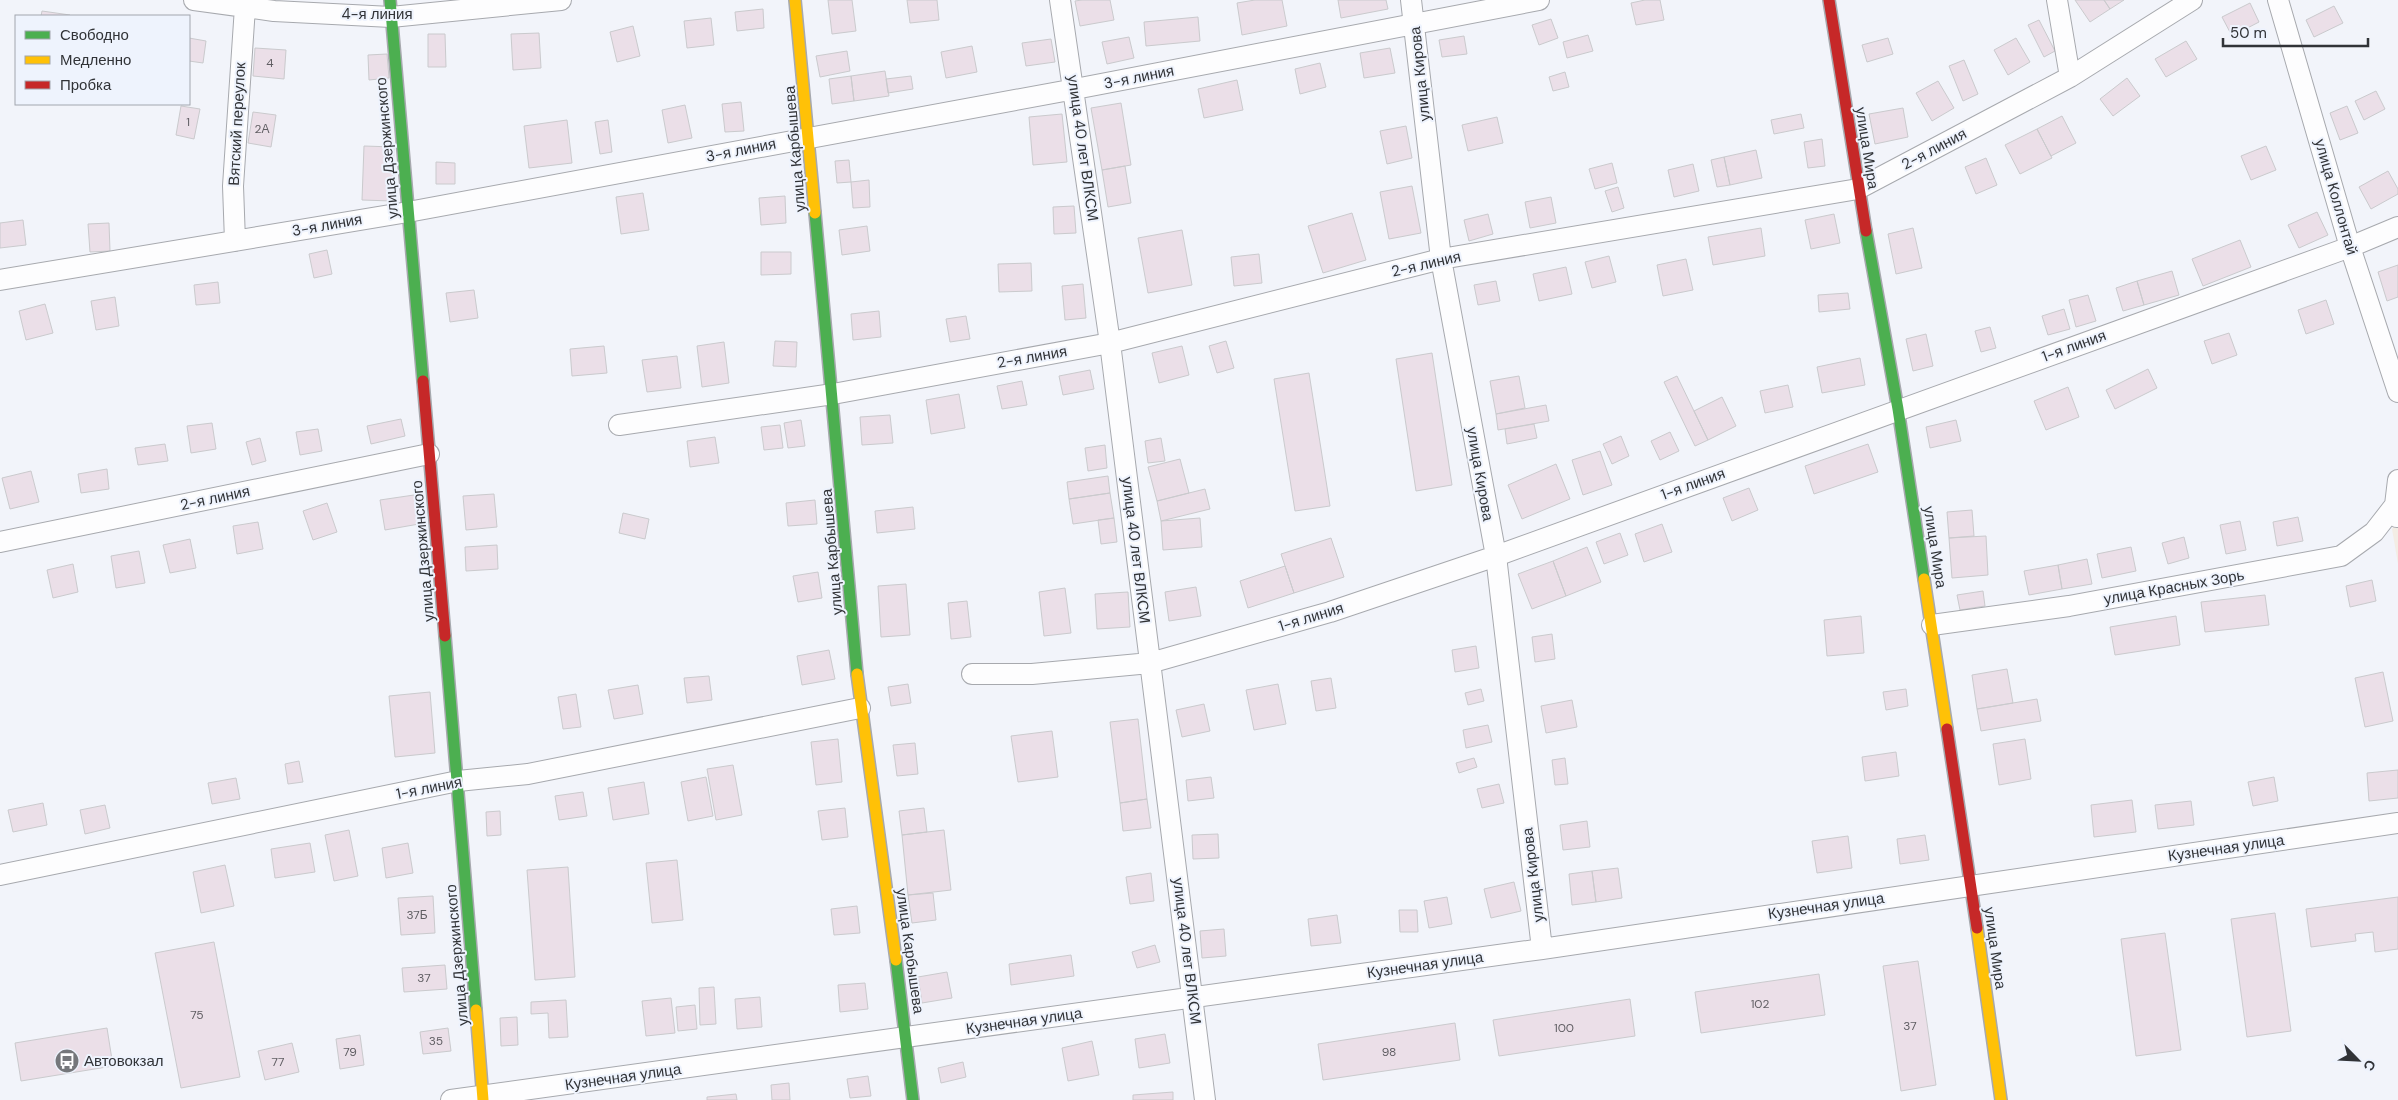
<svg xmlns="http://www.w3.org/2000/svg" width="2398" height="1100" viewBox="0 0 2398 1100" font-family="'DM Sans',sans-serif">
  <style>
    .industrial { fill: #f3ede5 }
    .building { fill: #ebdfe8; stroke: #cacacd }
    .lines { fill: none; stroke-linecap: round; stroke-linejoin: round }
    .street-casing { stroke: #a7a9ae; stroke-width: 22 }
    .fast-casing { stroke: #a7a9ae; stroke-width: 14 }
    .slow-casing { stroke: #a7a9ae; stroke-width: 14 }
    .jam-casing { stroke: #a7a9ae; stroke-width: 14 }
    .street { stroke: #fdfdfe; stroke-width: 20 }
    .fast { stroke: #4caf50; stroke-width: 11 }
    .slow { stroke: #ffc107; stroke-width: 11 }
    .jam { stroke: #c62828; stroke-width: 11 }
    .labels { text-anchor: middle; stroke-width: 4; stroke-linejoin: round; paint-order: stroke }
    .number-label { font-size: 12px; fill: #605e63 }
    .street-label { font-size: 15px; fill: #313337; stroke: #eef3fd }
    .poi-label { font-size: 15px; fill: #313337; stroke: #eef3fd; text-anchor: start }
  </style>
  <rect width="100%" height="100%" fill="#f2f4fa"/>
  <path class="industrial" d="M2398,520V564L2392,529Z"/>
  <path class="building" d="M828,0H852L856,31L832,34Z
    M907,0H937L939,20L910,23Z
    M1082,0H1110L1114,20L1080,26L1075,1Z
    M1255,0H1282L1287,26L1242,35L1237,3Z
    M1338,0H1386L1388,9L1341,18Z
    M1645,0H1660L1664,20L1636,25L1631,3Z
    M2075,0H2104L2110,9L2090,22Z
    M2104,0H2124L2110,9Z
    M2250,3L2259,22L2232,36L2222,17Z
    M2334,6L2343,23L2314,37L2306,20Z
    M763,9L764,28L737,31L735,12Z
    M42,11L70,15L69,16H41Z
    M1198,17L1200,41L1146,46L1144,22Z
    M711,18L714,45L687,48L684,21Z
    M1551,19L1558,38L1539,45L1532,25Z
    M2039,20L2055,51L2044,57L2028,25Z
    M633,26L640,56L617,62L610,32Z
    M539,33L541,68L513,70L511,34Z
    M428,34H445L446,67H428Z
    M1588,35L1593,51L1567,58L1563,42Z
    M1464,36L1467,54L1442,57L1439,40Z
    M1129,37L1134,58L1107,64L1102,42Z
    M189,38L206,41L203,63L189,61Z
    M1888,38L1893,54L1867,62L1862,45Z
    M2016,38L2030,62L2008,75L1994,50Z
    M1051,39L1055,62L1026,66L1022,43Z
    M2186,41L2197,59L2166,77L2155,59Z
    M972,46L977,72L946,78L941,52Z
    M255,48L286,50L284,79L253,76Z
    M1390,48L1395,73L1364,78L1360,53Z
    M847,51L850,71L820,77L816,56Z
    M387,54L389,78L369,80L368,55Z
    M1964,60L1978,94L1963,101L1949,66Z
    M1320,63L1326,87L1300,94L1295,69Z
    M885,71L889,96L854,101L851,76Z
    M1565,72L1569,87L1553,91L1549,77Z
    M851,76L854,101L832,104L829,79Z
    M911,76L913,89L888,93L886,79Z
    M2127,78L2140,96L2113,116L2100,99Z
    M1237,80L1243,110L1204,118L1198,89Z
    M1938,81L1954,108L1932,121L1916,93Z
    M2376,91L2385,109L2364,120L2355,101Z
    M741,102L744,131L725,132L722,104Z
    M1121,103L1131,165L1102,170L1091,108Z
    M685,105L692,138L668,143L662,110Z
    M181,106L200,109L194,139L176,135Z
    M2347,106L2358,133L2340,140L2330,113Z
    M1903,108L1908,137L1875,144L1869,114Z
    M253,112L276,115L271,147L248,143Z
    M1062,114L1067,162L1033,165L1029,117Z
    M1801,114L1804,128L1774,134L1771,120Z
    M2062,116L2076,143L2051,156L2037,129Z
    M1497,117L1503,143L1468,151L1462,125Z
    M567,120L572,163L529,168L524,126Z
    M608,120L612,152L600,154L595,122Z
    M1406,126L1412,158L1387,164L1380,131Z
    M2037,129L2052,158L2020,174L2005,145Z
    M1822,139L1825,166L1808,168L1804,142Z
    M364,146L394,147L392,201L362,200Z
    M2266,146L2276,170L2251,180L2241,156Z
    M1756,150L1762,178L1730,185L1724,157Z
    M1724,157L1730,185L1717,187L1711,160Z
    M1986,158L1997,185L1976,194L1965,167Z
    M849,160L851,182L837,183L835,161Z
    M436,162L455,163V184H436Z
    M1612,163L1617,183L1595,189L1589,169Z
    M1693,164L1699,191L1674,197L1668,170Z
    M1125,166L1131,203L1108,207L1102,170Z
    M2388,171L2398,189V194L2371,209L2359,187Z
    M869,180L870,207L853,208L851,182Z
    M1412,186L1421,233L1389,239L1380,192Z
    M1618,187L1624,208L1612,212L1605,191Z
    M643,193L649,230L621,234L616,197Z
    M785,196L786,223L761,225L759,198Z
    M1551,197L1556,223L1530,228L1525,202Z
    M1074,206L1076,233L1054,234L1053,207Z
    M2317,212L2328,235L2299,248L2288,225Z
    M1352,213L1366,260L1323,273L1308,226Z
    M1488,214L1493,234L1469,241L1464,220Z
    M1834,214L1840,243L1811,249L1805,220Z
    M23,220L26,245L0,248V223Z
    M109,223L110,251L90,252L88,224Z
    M867,226L870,251L842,255L839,230Z
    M1761,228L1765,256L1713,265L1708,237Z
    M1913,228L1922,268L1896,274L1888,234Z
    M1182,230L1192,285L1148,293L1138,238Z
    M2240,240L2251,267L2203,286L2192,259Z
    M327,250L332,274L314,278L309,254Z
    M761,252H791V274L761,275Z
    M1259,254L1262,283L1234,286L1231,257Z
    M1609,256L1616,282L1592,288L1585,262Z
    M1686,259L1693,290L1663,296L1657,265Z
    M1031,263L1032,291L999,292L998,264Z
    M2398,265V297L2387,301L2378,272Z
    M1566,267L1572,294L1539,301L1533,274Z
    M2172,271L2179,295L2144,305L2137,281Z
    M1496,281L1500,301L1478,305L1474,285Z
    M2137,281L2144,305L2123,311L2116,288Z
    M218,282L220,303L196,305L194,285Z
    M1083,284L1086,318L1065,320L1062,286Z
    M474,290L478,318L450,322L446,293Z
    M1848,293L1850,309L1819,312L1818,295Z
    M2088,295L2096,321L2076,327L2069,300Z
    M115,297L119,326L96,330L91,301Z
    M2326,300L2334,324L2306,334L2298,310Z
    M45,304L53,333L26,340L19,311Z
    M2064,309L2070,329L2048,335L2042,316Z
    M879,311L881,337L853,340L851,314Z
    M966,316L970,339L950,342L946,319Z
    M1990,327L1996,348L1981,352L1975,331Z
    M2229,333L2237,355L2212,364L2204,341Z
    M1926,334L1933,366L1913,371L1906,339Z
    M775,341L797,342L796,367L773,366Z
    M1226,341L1234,368L1217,373L1209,346Z
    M724,342L729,383L702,387L697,346Z
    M604,346L607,373L572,376L570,349Z
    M1182,346L1189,375L1159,383L1152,353Z
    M1432,353L1452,485L1416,491L1396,359Z
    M677,356L681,388L647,392L642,360Z
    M1860,358L1865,385L1822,393L1817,367Z
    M2148,369L2157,388L2115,409L2106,390Z
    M1090,370L1094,389L1063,395L1059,376Z
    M1309,373L1330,506L1295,511L1274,379Z
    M1519,376L1525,408L1496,414L1490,381Z
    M1677,376L1708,440L1695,446L1664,382Z
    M1022,381L1027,405L1002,409L997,386Z
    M1788,385L1793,407L1765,413L1760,391Z
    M2068,387L2079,417L2046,430L2034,401Z
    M959,394L965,428L931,434L926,400Z
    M1722,397L1736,426L1708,440L1694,411Z
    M1546,405L1549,421L1498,430L1496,414Z
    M890,415L893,443L862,445L860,417Z
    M401,419L405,436L371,444L367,426Z
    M801,420L805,446L788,448L784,423Z
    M1956,420L1961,441L1930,448L1926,427Z
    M212,423L216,449L191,453L187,426Z
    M1534,424L1537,438L1507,444L1505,429Z
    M780,425L783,448L764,450L761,427Z
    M318,429L322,451L300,455L296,432Z
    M1670,432L1679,451L1660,460L1651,441Z
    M1621,436L1629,456L1612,464L1603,444Z
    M715,437L719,463L690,467L687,441Z
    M260,438L266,461L252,465L246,442Z
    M1161,438L1165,461L1148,463L1145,441Z
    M165,444L168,461L138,465L135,448Z
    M1868,444L1878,472L1814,494L1805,466Z
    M1105,445L1107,468L1088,471L1085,448Z
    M1600,451L1612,485L1583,495L1572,460Z
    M1180,459L1189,493L1157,501L1148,467Z
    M1556,464L1570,499L1522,519L1508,485Z
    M107,469L109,489L81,493L78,474Z
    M31,471L39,502L10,509L2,478Z
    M1108,476L1110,493L1069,499L1067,482Z
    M1749,488L1758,510L1732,521L1723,498Z
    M1205,489L1210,509L1161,521L1157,501Z
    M1110,493L1114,518L1073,524L1069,499Z
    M494,494L497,527L466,530L463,496Z
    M414,495L419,524L385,530L380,500Z
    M815,500L817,524L788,526L786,503Z
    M327,503L337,532L313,540L303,511Z
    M913,507L915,529L877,533L875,511Z
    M1972,510L1974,536L1949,538L1947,512Z
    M623,513L649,519L645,539L619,533Z
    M2298,517L2303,541L2277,546L2273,522Z
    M1114,518L1117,542L1101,544L1098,520Z
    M1200,518L1202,547L1163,550L1161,521Z
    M2240,521L2246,550L2226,554L2220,525Z
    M258,522L263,549L237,554L233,526Z
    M1662,524L1672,552L1644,562L1635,534Z
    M1620,533L1628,555L1604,564L1596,542Z
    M1986,536L1988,575L1952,578L1949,538Z
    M2184,537L2189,558L2168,564L2162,543Z
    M1331,538L1344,577L1294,593L1281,554Z
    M190,539L196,568L170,573L163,545Z
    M497,545L498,569L466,571L465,547Z
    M1587,547L1601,582L1566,596L1553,561Z
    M2131,547L2136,571L2102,578L2097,554Z
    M139,551L145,583L116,588L111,556Z
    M2087,559L2092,584L2062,589L2058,565Z
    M1553,561L1566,596L1532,609L1518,574Z
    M73,564L78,592L53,598L47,570Z
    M2058,565L2062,589L2029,595L2024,571Z
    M1285,566L1294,593L1248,608L1240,581Z
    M818,572L822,598L798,602L793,576Z
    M2372,580L2376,601L2350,607L2346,586Z
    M906,584L910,635L881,637L878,586Z
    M1196,587L1201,616L1169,621L1165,592Z
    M1065,588L1071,633L1044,636L1039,592Z
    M1983,591L1985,606L1960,610L1957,595Z
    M1128,592L1130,627L1097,629L1095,594Z
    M2265,595L2269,625L2205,632L2201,602Z
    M967,601L971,637L951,639L948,603Z
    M1861,616L1864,653L1827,656L1824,620Z
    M2176,616L2180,645L2115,655L2110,627Z
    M1552,634L1555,659L1535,662L1532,637Z
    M1476,646L1479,668L1455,672L1452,650Z
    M829,650L835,679L802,685L797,656Z
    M2007,669L2013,703L1977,709L1972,675Z
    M2383,672L2393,721L2365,727L2355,678Z
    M709,676L712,700L687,703L684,678Z
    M1331,678L1336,708L1316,711L1311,681Z
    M908,684L911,703L891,706L888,687Z
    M1278,684L1286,724L1254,730L1246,690Z
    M638,685L643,714L614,719L608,690Z
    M1481,689L1484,701L1468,705L1465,693Z
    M1906,689L1908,706L1886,710L1883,692Z
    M430,692L435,753L395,757L389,696Z
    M576,694L581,727L563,729L558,697Z
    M2037,699L2041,721L1981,731L1977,709Z
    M1572,700L1577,727L1546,733L1541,706Z
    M1204,704L1210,731L1182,737L1176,710Z
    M1138,719L1147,799L1120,803L1110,722Z
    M1488,725L1492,742L1466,748L1463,730Z
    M1052,731L1058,777L1018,782L1011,736Z
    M838,739L842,782L816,785L811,742Z
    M2025,739L2031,779L1999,785L1993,744Z
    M915,743L918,774L897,776L893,745Z
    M1896,752L1899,776L1865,781L1862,757Z
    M1474,758L1477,767L1459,773L1456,763Z
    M1565,758L1568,784L1555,785L1552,760Z
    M299,761L303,782L288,784L285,764Z
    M733,765L742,815L716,820L707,769Z
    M2398,770V798L2369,801L2367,773Z
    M706,777L713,816L688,821L681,782Z
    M1211,777L1214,798L1188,801L1186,780Z
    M2274,777L2278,801L2253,806L2248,782Z
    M236,778L240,799L212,804L208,783Z
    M644,782L649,814L613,820L608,788Z
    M1499,784L1504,803L1482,808L1477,789Z
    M583,792L587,816L559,820L555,796Z
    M1147,799L1151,828L1123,831L1120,803Z
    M2132,800L2136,832L2094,837L2091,805Z
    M2191,801L2194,825L2158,829L2155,805Z
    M43,803L47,825L13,832L8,810Z
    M105,805L110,828L85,834L80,810Z
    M845,808L848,837L822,840L818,811Z
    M924,808L927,832L902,835L899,811Z
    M500,811L501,835L487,836L486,812Z
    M1587,821L1590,847L1563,850L1560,825Z
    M349,830L358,876L334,881L325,835Z
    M944,830L951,890L908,895L902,835Z
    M1218,834L1219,858L1193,859L1192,835Z
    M1925,835L1929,860L1900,864L1897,839Z
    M1848,836L1852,868L1817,873L1812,841Z
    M310,843L315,872L275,878L271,849Z
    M408,843L413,873L386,878L382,848Z
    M677,860L683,920L652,923L646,863Z
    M225,865L234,906L201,913L193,872Z
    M568,867L575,977L535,980L527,870Z
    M1618,868L1622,898L1596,902L1592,871Z
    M1592,871L1596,902L1572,905L1569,874Z
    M1151,873L1154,901L1130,904L1126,877Z
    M1514,882L1521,911L1491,918L1484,889Z
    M933,893L936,920L912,923L908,895Z
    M433,896L435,933L401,935L398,898Z
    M1447,897L1452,924L1429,928L1424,901Z
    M2398,897V949L2375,952L2373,932L2355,934L2356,941L2311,947L2306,909Z
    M857,906L860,933L834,935L831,909Z
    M1399,910H1417L1418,932H1400Z
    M2275,913L2291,1031L2247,1037L2231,919Z
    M1337,915L1341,943L1311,946L1308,919Z
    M1224,929L1226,956L1202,958L1200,931Z
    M2165,933L2181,1050L2136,1056L2121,939Z
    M214,942L240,1077L181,1088L155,953Z
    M1155,945L1160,962L1137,968L1132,952Z
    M1071,955L1074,976L1011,985L1009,964Z
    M1918,961L1936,1085L1901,1091L1883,966Z
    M445,965L447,989L404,992L402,968Z
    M947,972L952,998L922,1003L918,977Z
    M1819,974L1825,1015L1701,1033L1695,992Z
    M865,983L868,1009L840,1012L838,985Z
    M714,987L716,1024L700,1025L699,988Z
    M760,997L762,1027L737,1029L735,999Z
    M671,998L675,1033L646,1036L642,1001Z
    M1630,999L1635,1036L1499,1056L1493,1020Z
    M566,1000L568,1037L549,1038L548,1013L531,1014V1002Z
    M695,1005L697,1029L678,1031L676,1007Z
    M517,1017L518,1045L501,1046L500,1018Z
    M1455,1023L1460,1060L1323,1080L1318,1044Z
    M107,1028L113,1066L21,1081L15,1043Z
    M448,1028L451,1051L423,1054L420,1032Z
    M1165,1034L1170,1063L1139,1068L1135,1039Z
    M360,1035L364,1065L340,1069L336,1039Z
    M1092,1041L1099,1075L1068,1081L1062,1048Z
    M292,1043L299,1072L265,1080L258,1051Z
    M963,1062L966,1077L941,1083L938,1068Z
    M868,1076L871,1096L850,1098L847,1079Z
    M789,1083L790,1100H772L771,1085Z
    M1173,1092V1100H1133V1095Z
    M736,1094L737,1100H707V1097Z"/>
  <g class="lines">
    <defs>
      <path id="street" d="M194,0L274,11L391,17L561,0
        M1060,0L1110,343L1205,1100
        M1411,0L1441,259L1496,556L1542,949
        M2057,0L2070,77
        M2278,0L2350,247L2398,392
        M235,241L233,186L245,7
        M0,280L408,212L1075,89L1539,0
        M619,425L833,394L1110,343L1441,259L1858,189L2070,77L2192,0
        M2397,517L2395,505L2398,480
        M0,542L429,454
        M1932,625L2069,606L2341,556L2374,532L2395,505
        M972,674H1032L1150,663L1330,612L1496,556L2350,247L2398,227
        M0,875L458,781L528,774L860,708
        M451,1100L1542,949L2398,823"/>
      <path id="fast" d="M390,0L423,381
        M815,213L857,674
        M1866,231L1898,409L1924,579
        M445,636L476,1010
        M896,960L913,1100"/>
      <path id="slow" d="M795,0L815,213
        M1924,579L1947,729
        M857,674L896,960
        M1977,928L2001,1100
        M476,1010L483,1100"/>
      <path id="jam" d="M1829,0L1866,231
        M423,381L445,636
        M1947,729L1977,928"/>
    </defs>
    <use href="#street" class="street-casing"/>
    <use href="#fast" class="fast-casing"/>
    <use href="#slow" class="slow-casing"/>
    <use href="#jam" class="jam-casing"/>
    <use href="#street" class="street"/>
    <use href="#fast" class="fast"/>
    <use href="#slow" class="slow"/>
    <use href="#jam" class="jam"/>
  </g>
  <defs>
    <symbol id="bus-disc" viewBox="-11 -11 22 22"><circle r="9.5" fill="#75777b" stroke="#eef3fd"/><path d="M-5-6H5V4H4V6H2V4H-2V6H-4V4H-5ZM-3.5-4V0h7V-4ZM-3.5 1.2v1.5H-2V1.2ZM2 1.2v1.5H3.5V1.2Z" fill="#fff"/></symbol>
  </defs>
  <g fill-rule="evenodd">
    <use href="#bus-disc" x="53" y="1047" width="28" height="28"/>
  </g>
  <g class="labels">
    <g class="number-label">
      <text x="270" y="67">4</text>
      <text x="188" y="126">1</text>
      <text x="262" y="133">2А</text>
      <text x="417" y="919">37Б</text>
      <text x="424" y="982">37</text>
      <text x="1760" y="1008">102</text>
      <text x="197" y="1019">75</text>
      <text x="1910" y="1030">37</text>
      <text x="1564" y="1032">100</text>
      <text x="436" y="1045">35</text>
      <text x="350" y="1056">79</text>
      <text x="1389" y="1056">98</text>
      <text x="278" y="1066">77</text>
    </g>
    <g class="street-label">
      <text x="377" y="19">4-я линия</text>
      <text transform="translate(1420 74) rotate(-96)" y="5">улица Кирова</text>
      <text transform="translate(1139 77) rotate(-11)" y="5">3-я линия</text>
      <text transform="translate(237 124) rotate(-87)" y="5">Вятский переулок</text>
      <text transform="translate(387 148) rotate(-95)" y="5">улица Дзержинского</text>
      <text transform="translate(1083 148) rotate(82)" y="5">улица 40 лет ВЛКСМ</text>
      <text transform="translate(1867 148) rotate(81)" y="5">улица Мира</text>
      <text transform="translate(795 149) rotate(-95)" y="5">улица Карбышева</text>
      <text transform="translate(1934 149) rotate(-28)" y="5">2-я линия</text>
      <text transform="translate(741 150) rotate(-11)" y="5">3-я линия</text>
      <text transform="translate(2336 197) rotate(74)" y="5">улица Коллонтай</text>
      <text transform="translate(327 225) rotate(-10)" y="5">3-я линия</text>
      <text transform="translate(1426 264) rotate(-13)" y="5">2-я линия</text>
      <text transform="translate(2074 346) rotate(-20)" y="5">1-я линия</text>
      <text transform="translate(1032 357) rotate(-10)" y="5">2-я линия</text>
      <text transform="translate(1480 474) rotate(80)" y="5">улица Кирова</text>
      <text transform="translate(1693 484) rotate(-20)" y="5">1-я линия</text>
      <text transform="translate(215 498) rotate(-12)" y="5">2-я линия</text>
      <text transform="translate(1935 547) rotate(81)" y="5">улица Мира</text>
      <text transform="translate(1136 550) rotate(83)" y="5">улица 40 лет ВЛКСМ</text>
      <text transform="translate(423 551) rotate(-95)" y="5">улица Дзержинского</text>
      <text transform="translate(832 552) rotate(-95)" y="5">улица Карбышева</text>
      <text transform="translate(2174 587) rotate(-10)" y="5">улица Красных Зорь</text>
      <text transform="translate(1311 617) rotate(-17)" y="5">1-я линия</text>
      <text transform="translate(429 788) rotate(-11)" y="5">1-я линия</text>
      <text transform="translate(2226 848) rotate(-8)" y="5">Кузнечная улица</text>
      <text transform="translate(1533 875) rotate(-97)" y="5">улица Кирова</text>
      <text transform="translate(1826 906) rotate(-8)" y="5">Кузнечная улица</text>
      <text transform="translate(1995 948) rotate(82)" y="5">улица Мира</text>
      <text transform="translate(910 951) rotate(82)" y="5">улица Карбышева</text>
      <text transform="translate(1187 951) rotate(83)" y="5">улица 40 лет ВЛКСМ</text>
      <text transform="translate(457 955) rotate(-95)" y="5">улица Дзержинского</text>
      <text transform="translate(1425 965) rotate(-8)" y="5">Кузнечная улица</text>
      <text transform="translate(1024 1021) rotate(-8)" y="5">Кузнечная улица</text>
      <text transform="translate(623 1077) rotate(-8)" y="5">Кузнечная улица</text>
    </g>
    <g class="poi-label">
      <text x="84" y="1066">Автовокзал</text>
    </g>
  </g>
  <rect x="15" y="15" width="175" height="90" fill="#eef3fd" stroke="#a2a6ae"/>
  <rect x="25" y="31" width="25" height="8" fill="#4caf50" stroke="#a2a6ae"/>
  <text x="60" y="40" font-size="15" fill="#313337">Свободно</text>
  <rect x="25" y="56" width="25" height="8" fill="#ffc107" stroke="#a2a6ae"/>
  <text x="60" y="65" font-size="15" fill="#313337">Медленно</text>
  <rect x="25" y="81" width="25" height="8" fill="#c62828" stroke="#a2a6ae"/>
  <text x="60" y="90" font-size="15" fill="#313337">Пробка</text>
  <g transform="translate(2358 1060) rotate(114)" stroke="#eef3fd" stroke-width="4" paint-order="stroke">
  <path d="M0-4L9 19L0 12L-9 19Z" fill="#313337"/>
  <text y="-8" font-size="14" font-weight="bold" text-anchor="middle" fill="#313337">С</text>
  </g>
  <path d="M2223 38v8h145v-8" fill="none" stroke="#313337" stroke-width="2.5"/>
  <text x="2230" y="38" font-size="15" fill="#313337" stroke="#eef3fd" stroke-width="4" paint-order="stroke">50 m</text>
</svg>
